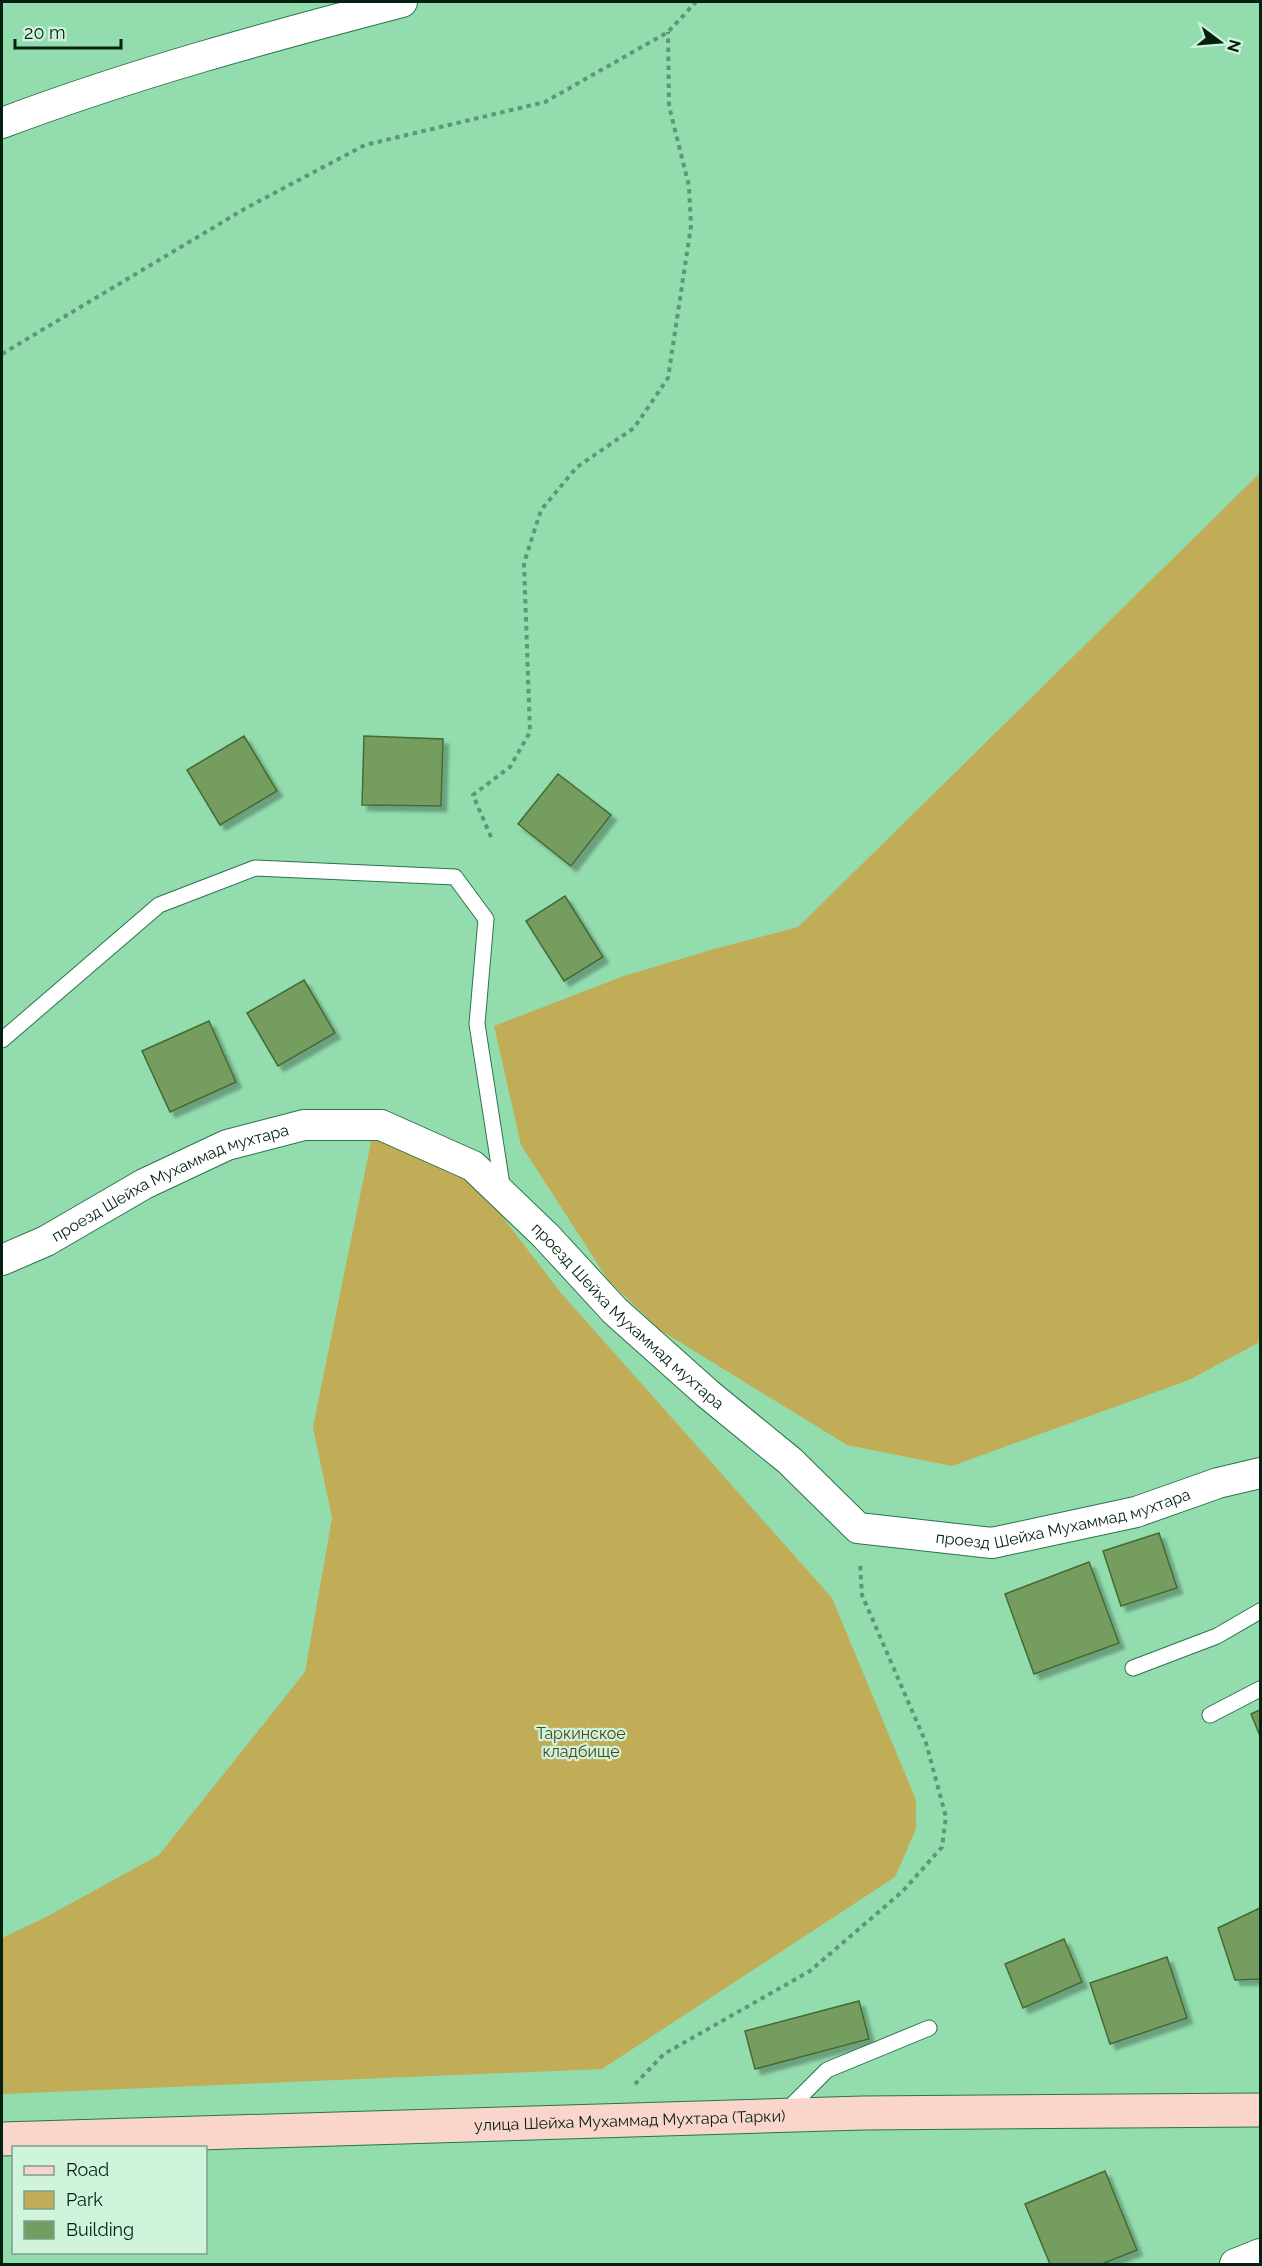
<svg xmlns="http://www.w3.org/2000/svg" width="1262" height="2266" viewBox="0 0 1262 2266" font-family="Raleway,sans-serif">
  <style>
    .green { fill: #c1ad57 }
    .building { fill: #749d61; stroke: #456b31; stroke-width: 1.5; filter: url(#shadow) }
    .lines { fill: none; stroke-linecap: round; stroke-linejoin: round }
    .lane-casing { stroke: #2b734c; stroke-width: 17 }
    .street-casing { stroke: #2b734c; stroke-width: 32 }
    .secondary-casing { stroke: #2b734c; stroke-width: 35 }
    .path { stroke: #5e9774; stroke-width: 4; stroke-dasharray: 4.5 4.5; stroke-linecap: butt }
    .lane { stroke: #fff; stroke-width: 15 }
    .street { stroke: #fff; stroke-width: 30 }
    .secondary { stroke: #f9d5cb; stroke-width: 33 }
    .labels { text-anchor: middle; stroke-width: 4.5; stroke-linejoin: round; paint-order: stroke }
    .street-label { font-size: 16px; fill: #032111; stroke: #d0f3dc }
    .park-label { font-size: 16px; fill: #4d441f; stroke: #d0f3dc }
  </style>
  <defs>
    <filter id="shadow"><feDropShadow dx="5.5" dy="5.5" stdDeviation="1.5" flood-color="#0004"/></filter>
  </defs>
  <rect width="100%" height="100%" fill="#93dcae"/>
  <path class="green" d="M1260,473V1342L1189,1380L952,1466L847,1445L660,1330L608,1280L521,1145L494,1026L621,977L714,949L798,927Z
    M373,1132L471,1176L561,1293L832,1598L916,1800V1829L895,1877L602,2069L2,2094V1938L46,1917L159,1855L305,1672L332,1518L313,1427Z"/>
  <path class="building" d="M244,736L277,791L220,825L187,770Z
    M364,736L443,739L441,806L362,805Z
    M558,774L611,815L571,866L518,824Z
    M565,896L603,957L564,981L526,921Z
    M304,980L335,1033L278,1066L247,1013Z
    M209,1021L236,1082L170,1112L142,1051Z
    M1159,1533L1177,1588L1121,1606L1103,1551Z
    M1089,1562L1119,1643L1034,1674L1005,1594Z
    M1260,1710V1736L1251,1714Z
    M1260,1908V1979L1235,1980L1218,1928Z
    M1064,1939L1082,1982L1023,2008L1005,1964Z
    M1167,1957L1187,2018L1110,2044L1090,1983Z
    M859,2001L869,2039L755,2069L745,2031Z
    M1105,2171L1137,2250L1102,2264H1050L1025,2204Z"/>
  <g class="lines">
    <defs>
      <path id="lane" d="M2,1040L159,905L255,868L455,877L486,919L477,1024L503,1191
        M1133,1668L1217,1636L1260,1611
        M1210,1715L1260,1689
        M786,2111L827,2070L929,2028"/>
      <g id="street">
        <path d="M2,123C132,74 268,37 402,2"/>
        <path id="s1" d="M2,1260L46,1241L144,1184L227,1145L304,1125H381L473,1166L546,1236L615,1311L708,1394L790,1461L858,1528L992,1543L1136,1512L1218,1483L1260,1473"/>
        <path d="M1235,2264L1260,2254"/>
      </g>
      <g id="secondary">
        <path id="s2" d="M2,2139L863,2113L1260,2110"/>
      </g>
    </defs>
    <use href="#lane" class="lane-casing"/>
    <use href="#street" class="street-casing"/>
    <use href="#secondary" class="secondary-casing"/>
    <path class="path" d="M2,354L246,208L365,145L545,102L668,32L696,2
      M491,837L473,795L510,767L530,732L524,563L541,510L577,467L634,428L668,378L691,226L689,186L669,106L668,32
      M635,2084L664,2054L810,1971L903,1891L942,1847L946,1817L926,1743L862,1595L860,1562"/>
    <use href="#lane" class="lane"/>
    <use href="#street" class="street"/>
    <use href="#secondary" class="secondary"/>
  </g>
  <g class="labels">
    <g class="street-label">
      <text dy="6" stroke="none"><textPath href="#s1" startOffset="186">проезд Шейха Мухаммад мухтара</textPath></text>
      <text dy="6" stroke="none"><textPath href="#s1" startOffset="726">проезд Шейха Мухаммад мухтара</textPath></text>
      <text dy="6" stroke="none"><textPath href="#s1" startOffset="1248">проезд Шейха Мухаммад мухтара</textPath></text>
      <text dy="6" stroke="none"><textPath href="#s2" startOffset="628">улица Шейха Мухаммад Мухтара (Тарки)</textPath></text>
    </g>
    <g class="park-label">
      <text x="581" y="1739">Таркинское<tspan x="581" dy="18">кладбище</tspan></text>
    </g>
  </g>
  <rect width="1262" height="2266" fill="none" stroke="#032111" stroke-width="6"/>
  <rect x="12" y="2146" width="195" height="108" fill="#d0f3dc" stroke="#7e9f8b" stroke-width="1.5"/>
  <rect x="24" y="2166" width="30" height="9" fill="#f9d5cb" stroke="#7e9f8b" stroke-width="1.5"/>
  <text x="66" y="2176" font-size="18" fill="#032111">Road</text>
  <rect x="24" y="2191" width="30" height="18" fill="#c1ad57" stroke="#7e9f8b" stroke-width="1.5"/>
  <text x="66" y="2206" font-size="18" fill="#032111">Park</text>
  <rect x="24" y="2221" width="30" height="18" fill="#749d61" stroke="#7e9f8b" stroke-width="1.5"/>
  <text x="66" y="2236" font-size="18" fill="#032111">Building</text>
  <g transform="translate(1220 42) rotate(106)" stroke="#d0f3dc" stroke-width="4.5" paint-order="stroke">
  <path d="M0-4.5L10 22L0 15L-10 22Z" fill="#032111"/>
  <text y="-9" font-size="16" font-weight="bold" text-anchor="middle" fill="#032111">N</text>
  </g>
  <path d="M15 39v9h106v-9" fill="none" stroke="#032111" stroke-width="3"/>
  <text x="24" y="39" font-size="18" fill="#032111" stroke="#d0f3dc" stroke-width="4.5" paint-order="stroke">20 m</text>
</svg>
